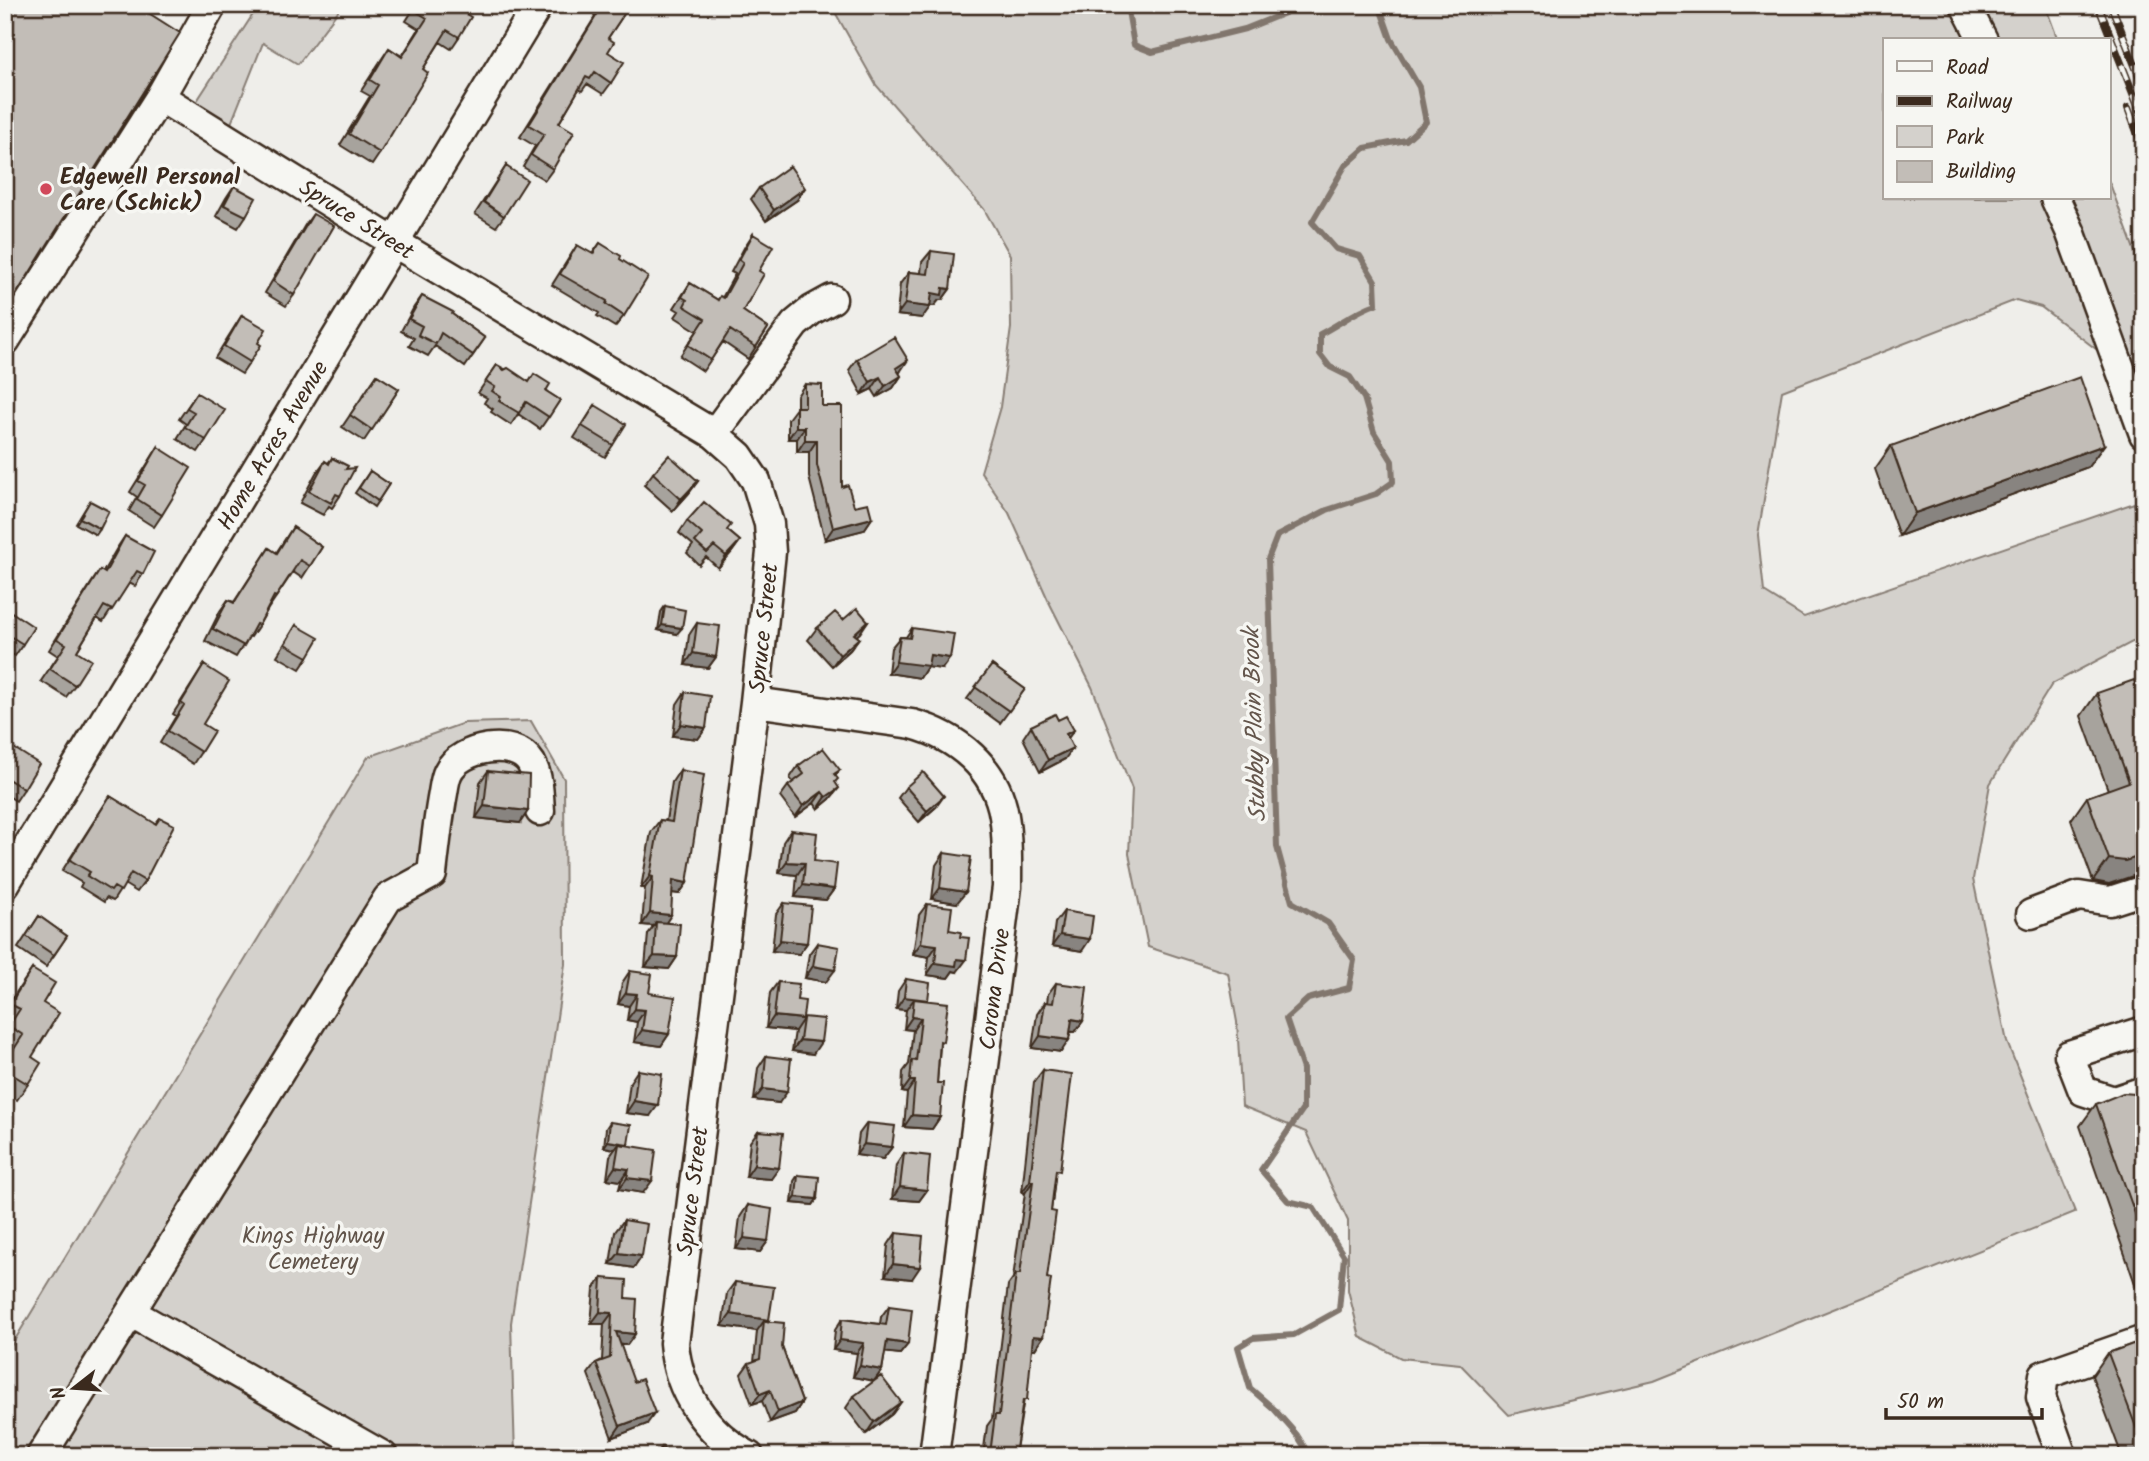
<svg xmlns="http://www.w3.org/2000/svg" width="2149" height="1461" viewBox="0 0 2149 1461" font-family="Kalam,sans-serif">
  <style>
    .green { fill: #d4d1cc; stroke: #887e75; stroke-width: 2 }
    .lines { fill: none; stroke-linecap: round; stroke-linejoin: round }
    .stream { stroke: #81766d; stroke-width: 6 }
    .minor-casing { stroke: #3b2a1e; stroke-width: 33 }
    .minor { stroke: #f6f6f2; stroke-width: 28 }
    .rail-casing { stroke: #3b2a1e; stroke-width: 8 }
    .rail { stroke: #f6f6f2; stroke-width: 5; stroke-dasharray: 16; stroke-linecap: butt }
    .wall { fill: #a7a39d; stroke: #3b2a1e; stroke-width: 2 }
    .shaded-wall { fill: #888480; stroke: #3b2a1e; stroke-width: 2 }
    .building { fill: #c2bdb7; stroke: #3b2a1e; stroke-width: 2 }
    .poi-dot { fill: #d1495b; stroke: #f6f6f2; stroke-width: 2.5 }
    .labels { text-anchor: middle; stroke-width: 7; stroke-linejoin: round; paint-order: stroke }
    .poi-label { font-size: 23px; font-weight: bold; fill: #3b2a1e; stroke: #f6f6f2; text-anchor: start }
    .street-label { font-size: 23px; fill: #3b2a1e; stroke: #f6f6f2 }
    .park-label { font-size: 23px; fill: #61544a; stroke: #f6f6f2 }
    .water-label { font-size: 24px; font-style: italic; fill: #64564c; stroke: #f6f6f2 }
  </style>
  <rect width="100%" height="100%" fill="#efeeea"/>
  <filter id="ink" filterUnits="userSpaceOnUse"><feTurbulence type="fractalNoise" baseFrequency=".0143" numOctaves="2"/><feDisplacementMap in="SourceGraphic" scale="14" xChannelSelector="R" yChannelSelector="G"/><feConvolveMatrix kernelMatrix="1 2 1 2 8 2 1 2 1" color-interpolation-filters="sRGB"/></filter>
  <g filter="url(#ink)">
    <path class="green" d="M259,5H339L338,11L298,64L263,43L230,126L195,104Z
      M831,5H2045L2058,40H1885V198H2109V181L2144,277V422L2126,372L2041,307L2016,300L1782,391L1758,535L1764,592L1804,617L2134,503L2144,544V636L2052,684L1990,784L1973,879L2007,1042L2075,1212L1654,1381L1509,1415L1460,1364L1401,1358L1360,1337L1348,1290V1221L1306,1132L1242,1106L1237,1022L1228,973L1148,947L1129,854L1132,789L1092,687L1049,602L1009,513L981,472L1000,407L1011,328L1010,255L984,209L876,85Z
      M531,721L564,779L565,964L511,1323L515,1456H5V1356L368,757L464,723Z"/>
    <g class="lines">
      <path class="stream" d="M1127,5L1134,45L1152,52L1245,29L1285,13L1290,5
        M1310,1456L1297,1435L1274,1409L1250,1388L1238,1347L1253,1338L1294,1335L1339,1310L1344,1256L1313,1207L1288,1201L1261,1170L1303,1109V1069L1286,1019L1308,999L1349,988L1354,960L1328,923L1292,902L1277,847L1268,559L1277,536L1327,510L1376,494L1393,482L1392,461L1374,432L1364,398L1350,377L1330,367L1320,354V334C1340,324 1355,311 1376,304L1375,281L1360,256L1336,249L1312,222L1345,166L1365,148L1406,140L1426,122L1419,87L1391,39L1379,5"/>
      <defs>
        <path id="minor" d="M1965,5L1983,40
          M160,97L395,243L714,434L739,456L756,481L769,524L771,552L755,702L674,1343C678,1391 706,1433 749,1456
          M2055,198L2070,231L2144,434
          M5,341L160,97L212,5
          M714,434L795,324L812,310L832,299
          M755,702L912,724C956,736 996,767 1004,816C1008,839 1007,863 1007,887L934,1456
          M5,884L538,5
          M2031,914L2079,896L2110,901L2144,890
          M2144,1031L2069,1055L2083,1091L2114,1101L2144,1091
          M132,1313L383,1456
          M41,1456L388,898L432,874C435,847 438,820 443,793C444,787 445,778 448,772C460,747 515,737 531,763C539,777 539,796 540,811
          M2062,1456L2041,1397L2044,1375L2144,1340"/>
      </defs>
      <use href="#minor" class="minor-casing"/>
      <use href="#minor" class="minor"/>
      <defs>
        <path id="rail" d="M2098,5L2144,121
          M2111,5L2144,88
          M2128,108L2144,150"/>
      </defs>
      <use href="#rail" class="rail-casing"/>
      <use href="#rail" class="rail"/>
    </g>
    <path class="wall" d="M416,5H451L459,37L451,49L440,42L423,69L380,153L372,165L340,145L370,96L361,91L381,60L389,48L402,56L419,29L406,21Z
      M601,5H630L608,38V52L611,83L603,94L587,84L582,91L579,89L559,123L553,169L545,180L523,167L535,146L520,137L595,17L594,16Z
      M506,166L504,216L496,227L475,214Z
      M234,186L246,216L238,228L216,216L226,198Z
      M759,188L797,200L766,221L751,199Z
      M313,214L294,295L286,306L265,293L305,225Z
      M753,234L759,271L743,311L768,328L748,359L723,342L703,371L680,356L697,331L675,317L679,311L674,308L690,283L718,300L722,298L735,274L731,272L745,246Z
      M600,243L620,259L624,316L615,327L597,316L599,313L552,285L577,245L592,254Z
      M931,251L950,289L942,300H939L934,306H930L922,318L897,315L900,284L909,272L921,273L922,262Z
      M422,296L452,314L485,338L465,367L435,346L428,356L409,346L414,338L401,331L414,307Z
      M242,315L258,343L250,362L242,374L215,358Z
      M857,359L900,372L899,373L901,376L893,388L877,397L872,389L862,394L849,370Z
      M497,365L546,391L560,400L540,429L518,414L511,425L491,412L493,409L484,403L487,398L478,393Z
      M377,375L399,389L364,441L342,427Z
      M805,384L822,406L842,487L854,506L872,518L864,530L825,540L809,477V452H797V439H788V419L797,407V396Z
      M197,393L206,440L198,452L177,439L186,424L179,419Z
      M595,405L613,445L605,457L574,438Z
      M2104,445L2088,467L1899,536L1875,469L1891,446Z
      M158,447L162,515L154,527L129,511L137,497L130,492Z
      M332,458L346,469L340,496L332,508L329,506L323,515L300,503L316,473L325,461L328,463Z
      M370,471L389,484L374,507L355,493Z
      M653,473L698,481L689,493L673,511L644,485Z
      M90,501L100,529L96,535L76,524Z
      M687,521L727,530L740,541L732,552L718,568L706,557L699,565L687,553L693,545L679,533Z
      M293,527L322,547L302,578L293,572L268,609L259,625L251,637L249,636L236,657L205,641L220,611L228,600L234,602L269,548L276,553Z
      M125,536L143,574L135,586L129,583L103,622L97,618L77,651L75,685L66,697L41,681L58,656L49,650L92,582L100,570L103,572L117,548Z
      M665,606L677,634L658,630L661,612Z
      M5,618L23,644L15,656L5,650Z
      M843,620L868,621L856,636L859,638L850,650L832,666L808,640L817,628Z
      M697,623L716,657L708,668L685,665L689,635Z
      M296,625L308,657L300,669L277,656Z
      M912,628L942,669L927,667L920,678L888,673L891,648L900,637H906Z
      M204,665L201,752L193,764L160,743L176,716L173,714Z
      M992,665L1025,689L1000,723L967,699Z
      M685,692L706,728L698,739L673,736L677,704Z
      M2097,693L2144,707L2139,874L2109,884L2093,881L2071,820L2087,797L2108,790L2081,716Z
      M1058,720L1074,730L1068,738L1065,759L1040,772L1023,738L1031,726Z
      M5,744L24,789L16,801L5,794Z
      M798,766L840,770L835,776V783L830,799L818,809L814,803L795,817L780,797L788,786L793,782L790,778Z
      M680,770L687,883L679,894L672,893L665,923L677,957L669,969L645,967L648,934L654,926L642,925L645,888H641L651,832L660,820L666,821L672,782Z
      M488,771L520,823L476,818L480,782Z
      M906,787L936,807L919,822L898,798Z
      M110,796L155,824L160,818L145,881L137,892L124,884L113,901L106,898L104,902L80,887L82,883L62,871Z
      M791,830L834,889L826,900L795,897L797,875L779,873L783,842Z
      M944,853L957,903L932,899L936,865Z
      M784,903L807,943L799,954L772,951L776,914Z
      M927,904L949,930L957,972L953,971L948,978L927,975L929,957L913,954L919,915Z
      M1064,911L1082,951L1052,946L1055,923Z
      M39,916L67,936L46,967L18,948Z
      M817,943L826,982L805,978L809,954Z
      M32,969L43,1003L32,1057L28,1084L17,1100L5,1093V1061L12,1051L5,1046V1030L9,1025L5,1023V1009Z
      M630,971L649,993L669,1034L661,1046L634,1042L637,1022L627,1020L629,1006L618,1004L622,983Z
      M906,979L928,1000L940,1047L937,1083L940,1117L932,1129L904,1127L907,1093L902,1092L903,1072L909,1064L913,1030L904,1029L906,1010L896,1009L898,991Z
      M778,982L797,1000L803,1017L813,1054L792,1051L795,1031L766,1028L770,993Z
      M1056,983L1083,1021L1075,1032H1071L1061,1052L1032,1048L1037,1014L1045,1002L1047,1003L1048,994Z
      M766,1056L779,1103L754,1100L758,1068Z
      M638,1070L650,1116L626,1113L630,1082Z
      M1043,1070L1055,1178L1051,1211L1043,1337L1035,1349L1032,1348L1015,1456H983L987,1426L992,1419L1008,1285L1013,1278L1025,1193L1022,1192L1034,1082Z
      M2144,1091V1293L2139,1295L2080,1126L2096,1104Z
      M610,1122L627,1145L643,1193L619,1189L621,1181L607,1179L610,1156L615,1149L604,1147L606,1128Z
      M867,1123L892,1147L883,1159L856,1155L859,1134Z
      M758,1131L771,1179L746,1177L750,1142Z
      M904,1153L927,1190L919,1201L892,1199L896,1165Z
      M798,1175L817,1199L813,1205L792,1203L794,1181Z
      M748,1205L768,1241L760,1252L736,1249L740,1217Z
      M624,1220L642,1256L634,1268L610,1264L615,1232Z
      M896,1233L912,1279L885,1276L888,1245Z
      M602,1278L626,1298L635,1334L627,1345H620L647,1424L612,1438L588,1374L596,1363L602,1360L604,1324H591L594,1289Z
      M735,1282L769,1320L768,1321L782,1347L802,1402L795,1413L770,1422L762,1401L752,1404L741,1374L749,1363L754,1362L757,1331L722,1326L727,1293Z
      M889,1306L908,1344L900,1354L885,1352L882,1370L874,1381L853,1377L857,1353L833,1350L835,1330L842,1319L880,1324L881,1317Z
      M2144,1340V1456H2122L2092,1376L2108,1353Z
      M854,1396L901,1402L892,1414L866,1434L846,1408Z"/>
    <path class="shaded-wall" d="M805,188L797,200L766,221L774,210Z
      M943,288L950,289L942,300H939L934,306L924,305L932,293Z
      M905,304L930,307L922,318L897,315Z
      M908,360L900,372L887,379L896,368Z
      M901,376L893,388L877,397L885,386Z
      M880,377L872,389L862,394L870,382Z
      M796,427H805L797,439H788Z
      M805,440H817L809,452H797Z
      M2104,445L2088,467L1899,536L1915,513Z
      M698,481L689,493L673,511L681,499Z
      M872,518L864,530L825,540L833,528Z
      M740,541L732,552L718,568L726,556Z
      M868,621L860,633L846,645L854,634Z
      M662,625L682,628L677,634L658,630Z
      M859,638L850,650L832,666L840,655Z
      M693,653L716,657L708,668L685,665Z
      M930,655L950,658L942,669L927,667L920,678L888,673L896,662Z
      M681,724L706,728L698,739L673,736Z
      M1074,730L1066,741V734Z
      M1073,748L1065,759L1040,772L1048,760Z
      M839,788L830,799L818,809L826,797Z
      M822,792L814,803L795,817L803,806Z
      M944,796L936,807L919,822L927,811Z
      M484,806L528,811L520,823L476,818Z
      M2144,855V874H2139L2109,884L2093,881L2109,859Z
      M787,862L805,863L797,875L779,873Z
      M650,876L653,877L645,888H641Z
      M673,880L687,883L679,894L665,892Z
      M803,885L834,889L826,900L795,897Z
      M940,888L966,892L957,903L932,899Z
      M650,913L671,915L663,927L656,922L654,926L642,925Z
      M1060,935L1090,939L1082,951L1052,946Z
      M780,940L807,943L799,954L772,951Z
      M921,943L937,945L929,957L913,954Z
      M654,956L677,957L669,969L645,967Z
      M957,959L966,960L957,972L953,971L948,978L927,975L935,963Z
      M813,966L835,970L826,982L805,978Z
      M626,993L637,994L629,1006L618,1004Z
      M904,997L928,1000L914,999L906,1010L896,1009Z
      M635,1009L645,1010L637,1022L627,1020Z
      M774,1016L803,1019L795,1031L766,1028Z
      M912,1017L921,1018L913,1030L904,1029Z
      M1072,1019L1083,1021L1075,1032L1064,1031Z
      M642,1030L669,1034L661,1046L634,1042Z
      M1040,1036L1069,1040L1061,1052L1032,1048Z
      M800,1040L821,1042L813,1054L792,1051Z
      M910,1081H915L907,1093L902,1092Z
      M763,1089L787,1092L779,1103L754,1100Z
      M634,1101L658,1105L650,1116L626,1113Z
      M912,1115L940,1117L932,1129L904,1127Z
      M608,1141L628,1144L624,1150L619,1144L615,1149L604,1147Z
      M864,1144L892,1147L883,1159L856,1155Z
      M754,1165L779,1168L771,1179L746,1177Z
      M615,1167L629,1169L621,1181L607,1179Z
      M627,1178L652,1181L643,1193L619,1189Z
      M1030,1181H1033L1025,1193L1022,1192Z
      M900,1187L927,1190L919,1201L892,1199Z
      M796,1197L817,1199L813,1205L792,1203Z
      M744,1238L768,1241L760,1252L736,1249Z
      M619,1253L642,1256L634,1268L610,1264Z
      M893,1264L920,1267L912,1279L885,1276Z
      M600,1312L612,1313L604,1324H591Z
      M731,1314L769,1320L764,1328V1321L757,1331L722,1326Z
      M616,1332L635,1334L627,1345L610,1344Z
      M1033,1336L1043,1337L1035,1349L1025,1348Z
      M840,1340L864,1343L857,1353L833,1350Z
      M887,1341L908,1344L900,1354L880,1352Z
      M860,1366L882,1370L874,1381L853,1377Z
      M770,1390L762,1401L752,1404L760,1394Z
      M802,1402L795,1413L770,1422L778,1412Z
      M901,1402L892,1414L866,1434L874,1422Z
      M655,1413L647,1424L612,1438L620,1426Z"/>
    <path class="building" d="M8,5H136L180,33L7,309L5,322V10Z
      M417,5H451L471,17L459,37L447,30L423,69L428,73L380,153L349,134L378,85L370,80L389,48L402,57L427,18L414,10Z
      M603,5H630L608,38L614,42L608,52L624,62L611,83L595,72L590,79L586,77L559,123L574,132L553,169L531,155L544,134L529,125Z
      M506,166L527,180L504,216L484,202Z
      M790,166L805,188L774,210L759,188Z
      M234,186L256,198L246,216L224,205Z
      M313,214L334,226L294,295L273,281Z
      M753,234L773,246L759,271L764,274L743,311L768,328L756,347L730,330L711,360L688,345L705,319L684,306L687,300L682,297L690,283L718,300L720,296L724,298L743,263L739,260Z
      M600,243L621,256L620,259L648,277L624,316L606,304L607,301L560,274L577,245L593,254Z
      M931,251L954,254L950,289L943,288L942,295L932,293L930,307L905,304L909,272L928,274Z
      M422,296L453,312L452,314L485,338L473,355L441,333L436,344L418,335L422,326L409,319Z
      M242,315L266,329L258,343L261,345L250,362L224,346Z
      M894,337L908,360L896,368L901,376L885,386L880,377L870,382L857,359Z
      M497,365L504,370L508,368L529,382L534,374L550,384L546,391L560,400L549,417L526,402L519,413L499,401L501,397L492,391L495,387L486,381Z
      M377,375L399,389L372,430L350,415Z
      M2080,377L2104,445L1915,513L1891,446Z
      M805,384L822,385V406H842V487L848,485L854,506L868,503L872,518L833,528L817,465V440H805V427H796V407H805Z
      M197,393L225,410L206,440L185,427L194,412L187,408Z
      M595,405L626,424L613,445L582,426Z
      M158,447L191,468L162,515L137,499L145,485L138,481Z
      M669,455L698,481L681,499L653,473Z
      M332,458L348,466L346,469L355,468L340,496L336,494L331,503L309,491L325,461L329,464Z
      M370,471L389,484L378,501L359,488Z
      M90,501L109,511L100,529L80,518Z
      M704,502L731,525L727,530L740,541L726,556L714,546L707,553L695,542L702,534L687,521Z
      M293,527L322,547L310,566L300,560L276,597L274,596L259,625L256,624L244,646L213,629L228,600L234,603L269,548L277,553Z
      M125,536L154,552L143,574L137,571L112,610L104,606L77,651L91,660L75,685L50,669L66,644L57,639L100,570L105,573Z
      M665,606L685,610L682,628L662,625Z
      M857,608L868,621L854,634L859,638L840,655L817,628L835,612L843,620Z
      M10,611L34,627L23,644L5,633V618Z
      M697,623L720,626L716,657L693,653Z
      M296,625L319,638L308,657L285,644Z
      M912,628L954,634L950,658L930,655L928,666L896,662L900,637L910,638Z
      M204,665L229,681L203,724L214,731L201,752L168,731L184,705L181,703Z
      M992,665L1025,689L1009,711L975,687Z
      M2134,680L2144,707V855L2125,861L2109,859L2087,797L2129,782L2097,693Z
      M685,692L710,696L706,728L681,724Z
      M1055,714L1058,720L1066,716L1074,730L1066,734L1073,748L1048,760L1031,726Z
      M6,743L39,764L24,789L5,777Z
      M823,748L840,770L834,774L838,779L835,782L839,788L826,797L822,792L803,806L788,786L804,774L798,766Z
      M680,770L704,775L687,883L673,880L671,915L650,913L653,877L650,876L660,820L672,822Z
      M488,771L529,775L528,811L484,806Z
      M923,772L944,796L927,811L906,787Z
      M110,796L156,824L160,818L174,825L145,881L131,873L121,891L114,887L111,891L87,876L90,872L70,860Z
      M791,830L817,833L814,861L837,864L834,889L803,885L805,863L787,862Z
      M944,853L971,857L966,892L940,888Z
      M784,903L811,906L807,943L780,940Z
      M927,904L952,907L949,930L961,932L960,937L969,938L966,960L957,959L956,966L935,963L937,945L921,943Z
      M1064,911L1093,916L1090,939L1060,935Z
      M39,916L67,936L54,955L26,936Z
      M656,922L680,924L677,957L654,956Z
      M817,943L839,947L835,970L813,966Z
      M32,969L55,983L43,1003L59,1013L32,1057L41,1063L28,1084L5,1070V1063L23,1035L9,1026L20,1009L10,1004Z
      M630,971L652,974L649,993L675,997L669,1034L642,1030L645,1010L635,1009L637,994L626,993Z
      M906,979L930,983L928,1000L904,997Z
      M778,982L799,984L797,1000L805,1001L803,1017L824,1019L821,1042L800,1040L803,1019L774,1016Z
      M1056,983L1087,987L1083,1021L1072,1019L1069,1040L1040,1036L1045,1002L1053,1003Z
      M914,999L948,1003L943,1042L940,1041L937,1083H943L940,1117L912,1115L915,1081H910L912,1060L916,1061L921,1018L912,1017Z
      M766,1056L791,1059L787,1092L763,1089Z
      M638,1070L662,1074L658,1105L634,1101Z
      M1043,1070L1072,1074L1060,1171L1056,1170L1051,1211L1056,1212L1047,1278L1051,1279L1043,1337L1033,1336L1027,1400H1023L1015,1456H1003L990,1454L995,1415H999L1016,1274H1020L1033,1181H1030Z
      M2144,1091V1239L2096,1104L2123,1093L2135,1094Z
      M610,1122L631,1125L628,1144L608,1141Z
      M867,1123L895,1126L892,1147L864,1144Z
      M758,1131L783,1133L779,1168L754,1165Z
      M619,1144L656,1150L652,1181L627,1178L629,1169L615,1167Z
      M904,1153L930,1156L927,1190L900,1187Z
      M798,1175L819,1177L817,1199L796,1197Z
      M748,1205L772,1209L768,1241L744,1238Z
      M624,1220L647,1224L642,1256L619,1253Z
      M896,1233L923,1236L920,1267L893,1264Z
      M602,1278L627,1280L626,1298L637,1299L635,1334L616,1332L634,1382L642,1379L655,1413L620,1426L596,1363L610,1358L612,1313L600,1312Z
      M735,1282L774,1287L769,1320L731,1314Z
      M889,1306L912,1309L908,1344L887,1341L882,1370L860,1366L864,1343L840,1340L842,1319L886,1325Z
      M764,1321L784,1323L782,1347L802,1402L778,1412L770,1390L760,1394L749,1363L760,1359Z
      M2144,1340V1448L2108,1353Z
      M881,1376L901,1402L874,1422L854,1396Z
      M662,1447L672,1456H654Z"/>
  </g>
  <circle class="poi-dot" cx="46" cy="189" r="7"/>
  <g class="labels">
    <g class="poi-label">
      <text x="60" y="184">Edgewell Personal<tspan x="60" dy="26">Care (Schick)</tspan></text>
    </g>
    <g class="street-label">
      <text transform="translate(357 219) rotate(32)" y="8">Spruce Street</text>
      <text transform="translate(272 445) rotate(-59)" y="8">Home Acres Avenue</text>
      <text transform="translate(763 628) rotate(-84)" y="8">Spruce Street</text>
      <text transform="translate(994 989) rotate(-83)" y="8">Corona Drive</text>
      <text transform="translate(692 1191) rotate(-83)" y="8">Spruce Street</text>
    </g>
    <g class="park-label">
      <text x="313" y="1243">Kings Highway<tspan x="313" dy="26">Cemetery</tspan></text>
    </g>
    <g class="water-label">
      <text transform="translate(1254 725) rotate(-92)" y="8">Stubby Plain Brook</text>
    </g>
  </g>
  <rect width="2149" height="1461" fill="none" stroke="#f6f6f2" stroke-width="28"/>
  <rect x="14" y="14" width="2121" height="1433" fill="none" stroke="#3b2a1e" stroke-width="2.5" filter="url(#ink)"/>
  <rect x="1883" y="38" width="228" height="161" fill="#f6f6f2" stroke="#aba49d" stroke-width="2"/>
  <rect x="1897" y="61" width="35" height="10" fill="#f6f6f2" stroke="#aba49d" stroke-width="2"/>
  <text x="1946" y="74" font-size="21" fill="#3b2a1e">Road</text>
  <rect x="1897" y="96" width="35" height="10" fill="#3b2a1e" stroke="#aba49d" stroke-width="2"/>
  <text x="1946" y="108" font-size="21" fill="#3b2a1e">Railway</text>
  <rect x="1897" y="126" width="35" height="21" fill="#d4d1cc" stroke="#aba49d" stroke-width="2"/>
  <text x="1946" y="144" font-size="21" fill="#3b2a1e">Park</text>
  <rect x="1897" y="161" width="35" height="21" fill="#c2bdb7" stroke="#aba49d" stroke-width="2"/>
  <text x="1946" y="178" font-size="21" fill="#3b2a1e">Building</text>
  <g transform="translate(74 1388) rotate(253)" stroke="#f6f6f2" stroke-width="5" paint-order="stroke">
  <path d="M0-5L12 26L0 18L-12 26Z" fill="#3b2a1e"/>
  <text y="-10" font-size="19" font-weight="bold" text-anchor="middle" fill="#3b2a1e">N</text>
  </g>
  <path d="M1886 1408v10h156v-10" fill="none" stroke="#3b2a1e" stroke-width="3.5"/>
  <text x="1897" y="1408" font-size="21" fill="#3b2a1e" stroke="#f6f6f2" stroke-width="5" paint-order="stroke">50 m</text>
</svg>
